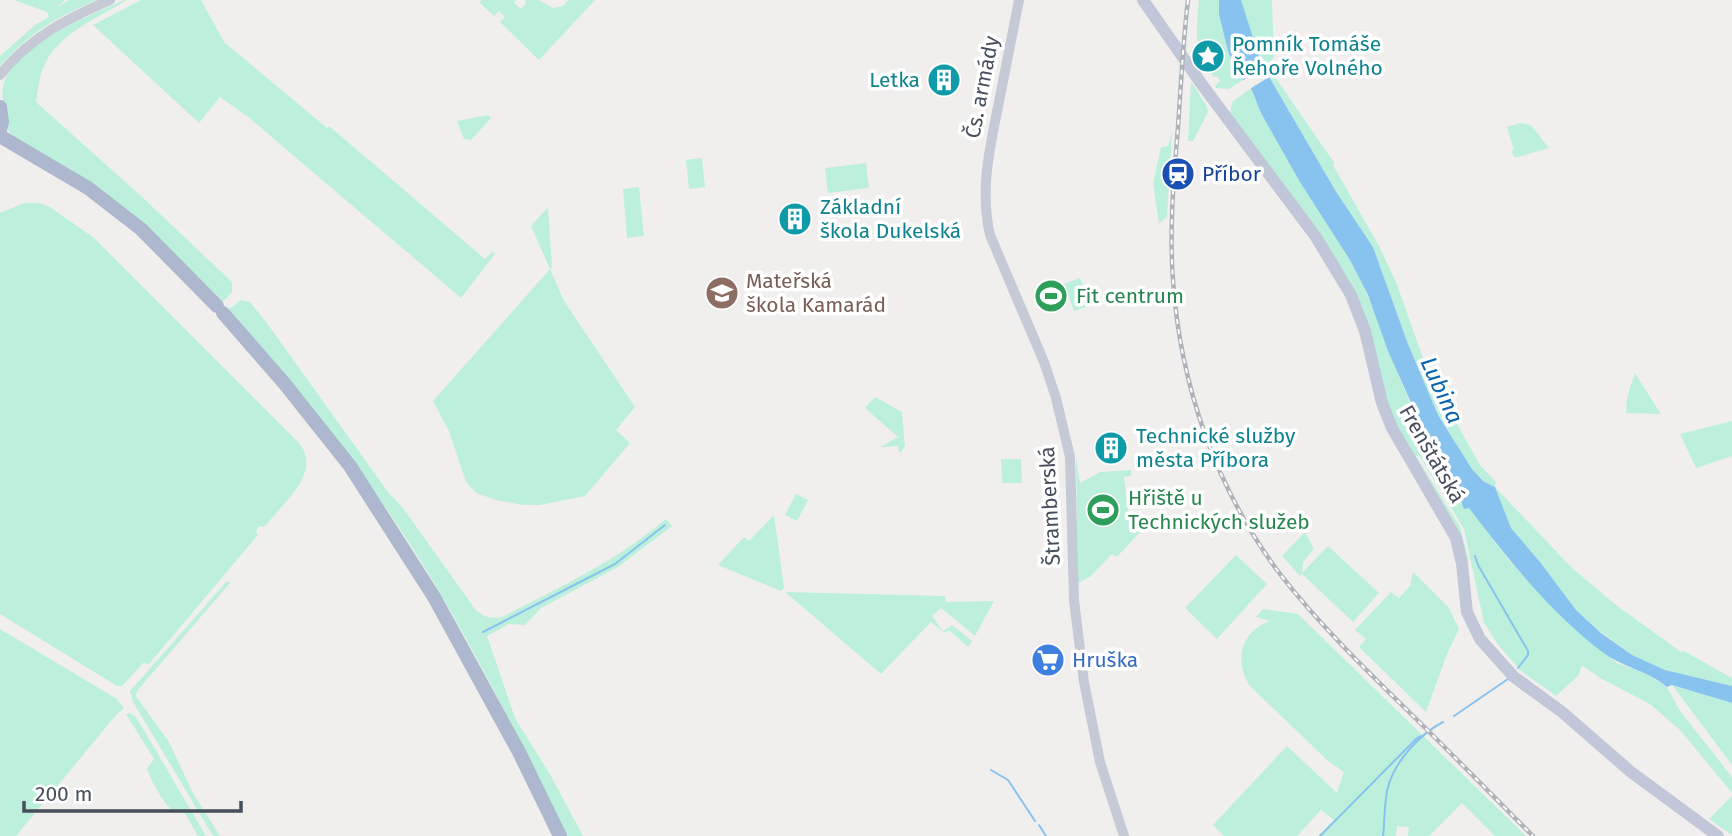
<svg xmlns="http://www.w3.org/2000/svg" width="1732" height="836" viewBox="0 0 1732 836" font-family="'Fira Sans',sans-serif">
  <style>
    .green { fill: #bcf0dc }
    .water { fill: #88c2ee }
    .pier { fill: #f1efee }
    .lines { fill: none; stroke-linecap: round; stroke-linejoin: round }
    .stream { stroke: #88c2ee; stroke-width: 2 }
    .tertiary { stroke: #c5cad6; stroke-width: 10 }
    .secondary { stroke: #c1c7d8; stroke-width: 12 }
    .primary { stroke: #adb7ce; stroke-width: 14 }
    .rail-casing { stroke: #b0b2b9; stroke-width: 4.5 }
    .rail { stroke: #fff; stroke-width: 2; stroke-dasharray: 5; stroke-linecap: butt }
    .labels { text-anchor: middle; stroke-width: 7; stroke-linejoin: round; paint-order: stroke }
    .culture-label { font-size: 21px; fill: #0d838f; stroke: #fff; text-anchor: start }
    .street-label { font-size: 21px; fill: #464d5c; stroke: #fff }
    .transit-label { font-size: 21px; fill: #164399; stroke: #fff; text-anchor: start }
    .education-label { font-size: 21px; fill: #785e54; stroke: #fff; text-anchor: start }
    .leisure-label { font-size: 21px; fill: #27864d; stroke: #fff; text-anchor: start }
    .shop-label { font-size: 21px; fill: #366cbe; stroke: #fff; text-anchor: start }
    .water-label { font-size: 23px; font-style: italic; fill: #0965ad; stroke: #fff }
  </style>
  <rect width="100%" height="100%" fill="#f1efee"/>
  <path class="green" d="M14,0H65L57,7L69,0H97C55,18 32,31 0,66V56L35,25L49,17L47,12Z
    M124,0H127C100,17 59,33 45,64C39,76 38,90 36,102L141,196L232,282V292L223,302C178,256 131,213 79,175C62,163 23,147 11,134C5,127 5,118 4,109C3,100 1,91 4,83C17,43 89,16 124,0Z
    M141,0H201L224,42L327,128L329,126L485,259L492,252L495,254L461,298L248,117L220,97L199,123L93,25Z
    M481,0H516L514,3L521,9L526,4L525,0H539L553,8L563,6L569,0H595L539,60L500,22L505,17L499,11L494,16L480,3Z
    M1199,0H1219V14L1238,75L1243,80L1229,89L1216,88L1215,86L1220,81L1217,76L1214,77L1208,68L1204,71C1194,51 1197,22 1199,0Z
    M1241,0H1272L1274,57L1264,68L1253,45Z
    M1273,74L1335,164L1333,165L1379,246L1396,282L1428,372L1480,465L1496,482L1495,487L1571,567L1616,605L1681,652L1684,651L1732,678V686L1665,670L1632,655L1601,632L1576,610L1540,562L1511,528L1495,487L1483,481L1472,469L1438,415L1408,344L1373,247L1335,190L1269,77Z
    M1191,81L1207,107L1208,112L1193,141H1188Z
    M1251,88C1277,153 1322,206 1354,267C1381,318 1394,374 1421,424C1428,438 1441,449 1448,463C1455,477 1460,493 1464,508L1469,507L1508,559L1561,616L1617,663L1645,673L1667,687L1680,711L1732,777V793L1681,731L1650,704L1600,678L1582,665L1578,676L1556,696L1521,671L1499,646L1484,623L1464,529L1419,455L1416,456L1460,527L1469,561H1466L1388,407L1369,330L1230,114L1232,102Z
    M488,115L491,118L471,140L464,139L457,121Z
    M1520,123L1531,125L1549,148L1515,158L1511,151L1514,150L1507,127Z
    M1172,133L1167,217L1159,223L1153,184L1161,147L1168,146Z
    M702,158L705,187L689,189L686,160Z
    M866,163L869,188L828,193L825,168Z
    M639,187L644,236L627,238L623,189Z
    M24,203H39L50,207L94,238L299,443C322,472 285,501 267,524L263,527L259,526L256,531L258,535L149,664L143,663L122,686H117L0,614V213Z
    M548,207L552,267L550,269L564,301L635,407L616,430L630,443L585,496L540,505H523L496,500L476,493L466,482L449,431L433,401L550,269L531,226Z
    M1080,278L1091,305L1074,311L1064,284Z
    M241,300L250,302L269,326L388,492L403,508L475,609C483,617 491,619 502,617C560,587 615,562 666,519L672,526L618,567L541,608L525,625L509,624L487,636L515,718L551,776L583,836H567C525,751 484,667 436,586C377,487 304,396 229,309Z
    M1635,373L1659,411L1661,414L1626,413L1627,398Z
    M875,397L902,412L905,446L901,452H899L898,446L880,447L898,437L865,408Z
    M1732,421V456L1696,468L1680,434Z
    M1076,458L1080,483L1100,472L1131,470V476L1124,477L1131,530L1141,531L1117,557L1112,554L1091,576L1078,583Z
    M1001,459H1021L1022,483H1002Z
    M796,494L808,500L797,521L785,515Z
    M774,515L784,588L781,591L718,565L744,537L749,541Z
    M1305,532L1314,549L1303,562L1302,573L1328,546L1379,593L1353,622L1302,574L1300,576L1282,556Z
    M1236,555L1267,584L1217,639L1185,608Z
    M1413,572L1449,608L1459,629L1447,654L1426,712L1359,647L1366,639L1355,630L1391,592L1399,598L1410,586Z
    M227,581L230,583L137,691L136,696L169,742L193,793L220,836H213L133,702L130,691Z
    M785,592L945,596L946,602L994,601L975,636L941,608L932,616L943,631L952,625L972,641L968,647L949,630L945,633L931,622L881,674Z
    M1263,609L1298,614L1526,836H1495L1462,803L1429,836H1408L1409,827L1397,826L1396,836H1318L1334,820L1321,810L1297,836H1224L1213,825L1287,746L1337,793L1344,772L1328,761L1250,686C1234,661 1240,632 1270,621L1256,617Z
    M0,629L117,699L124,708L116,715L16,836H0Z
    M1672,685L1732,703V765Z
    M130,713L136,717L148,737L206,836H198L183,810L174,812C162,802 153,784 147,769L154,759L126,714Z
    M1732,796V835L1709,819Z"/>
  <path class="water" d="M1219,0H1241L1261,63L1335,190L1373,247L1408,344L1438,415L1472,469L1483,481L1495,487L1511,528L1540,562L1576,610L1601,633L1632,655L1665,670L1732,686V703L1672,685L1667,687C1647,670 1621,667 1601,651C1549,611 1508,559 1469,508L1464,509L1447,462L1421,425L1388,351L1368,295L1350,260L1300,182L1261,113L1251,88L1238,75L1228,51L1219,14Z"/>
  <path class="pier" d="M1267,66L1272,75L1269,77L1248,90L1240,82Z"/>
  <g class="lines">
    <path class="stream" d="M1475,556L1478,565L1528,651V655L1518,668
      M483,632L615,564L665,525
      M1454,716L1508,679
      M991,770L1008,780L1035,821
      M1039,825L1046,836
      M1320,836L1417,738L1422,736
      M1383,836C1385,820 1384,802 1388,787C1395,761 1420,734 1443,722"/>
    <path class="tertiary" d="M1019,0C1012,36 1005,71 998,107C989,151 980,191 990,235L1044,362L1056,398L1070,457L1074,600L1084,682L1100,762L1124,836
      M0,75C30,37 67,19 110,0"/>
    <path class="secondary" d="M1143,0L1203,86L1316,237L1351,295L1365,331L1382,403L1392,428L1456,538L1462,564L1467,612L1480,639L1514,677L1562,712L1631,772L1718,836"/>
    <path class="primary" d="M0,107L2,122L0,130
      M0,136L88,188L141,229L217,306
      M223,313L284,383L350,466L434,597L519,752L560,836"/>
    <defs>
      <path id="rail" d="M1188,0C1183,42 1181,84 1178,127C1174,177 1169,229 1173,280C1180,385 1216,489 1280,574C1318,623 1362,666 1406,709C1449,751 1491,794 1533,836"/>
    </defs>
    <use href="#rail" class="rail-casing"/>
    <use href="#rail" class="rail"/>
  </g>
  <defs>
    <symbol id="sight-disc" viewBox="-11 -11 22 22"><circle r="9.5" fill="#0f9aa8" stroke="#fff"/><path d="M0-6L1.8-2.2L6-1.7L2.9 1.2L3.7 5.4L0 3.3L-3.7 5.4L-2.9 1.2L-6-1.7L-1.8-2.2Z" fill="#fff"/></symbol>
    <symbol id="building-disc" viewBox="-11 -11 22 22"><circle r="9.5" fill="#0f9aa8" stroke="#fff"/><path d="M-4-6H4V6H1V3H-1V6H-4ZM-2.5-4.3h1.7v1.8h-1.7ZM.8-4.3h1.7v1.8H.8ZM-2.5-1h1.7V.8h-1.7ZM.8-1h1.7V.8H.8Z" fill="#fff"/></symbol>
    <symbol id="station-disc" viewBox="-11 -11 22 22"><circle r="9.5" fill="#1a4fb4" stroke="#fff"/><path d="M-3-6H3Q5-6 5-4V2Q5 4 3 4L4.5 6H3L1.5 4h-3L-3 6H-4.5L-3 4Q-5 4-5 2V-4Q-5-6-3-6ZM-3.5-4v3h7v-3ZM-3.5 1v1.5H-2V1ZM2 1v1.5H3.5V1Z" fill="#fff"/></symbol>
    <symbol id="school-disc" viewBox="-11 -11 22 22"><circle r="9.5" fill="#8d6e63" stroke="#fff"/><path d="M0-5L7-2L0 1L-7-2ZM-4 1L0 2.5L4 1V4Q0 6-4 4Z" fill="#fff"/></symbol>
    <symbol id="stadium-disc" viewBox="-11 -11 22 22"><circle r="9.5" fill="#2e9e5b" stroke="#fff"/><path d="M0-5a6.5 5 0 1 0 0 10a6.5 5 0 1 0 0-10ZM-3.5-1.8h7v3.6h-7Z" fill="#fff"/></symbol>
    <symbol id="supermarket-disc" viewBox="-11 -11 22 22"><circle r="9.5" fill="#3f7fe0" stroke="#fff"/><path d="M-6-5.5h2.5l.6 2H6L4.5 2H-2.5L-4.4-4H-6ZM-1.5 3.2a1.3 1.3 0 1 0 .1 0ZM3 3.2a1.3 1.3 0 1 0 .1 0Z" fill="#fff"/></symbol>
  </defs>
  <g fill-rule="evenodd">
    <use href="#sight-disc" x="1189" y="37" width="38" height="38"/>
    <use href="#building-disc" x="925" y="61" width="38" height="38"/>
    <use href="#station-disc" x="1159" y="155" width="38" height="38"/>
    <use href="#building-disc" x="776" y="200" width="38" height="38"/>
    <use href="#school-disc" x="703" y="274" width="38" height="38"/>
    <use href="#stadium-disc" x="1032" y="277" width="38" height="38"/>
    <use href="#building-disc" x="1092" y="429" width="38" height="38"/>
    <use href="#stadium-disc" x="1084" y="491" width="38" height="38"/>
    <use href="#supermarket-disc" x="1029" y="641" width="38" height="38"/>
  </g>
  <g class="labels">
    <g class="culture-label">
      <text x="1232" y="51">Pomník Tomáše<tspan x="1232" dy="24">Řehoře Volného</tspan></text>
      <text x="920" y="87" text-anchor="end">Letka</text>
      <text x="820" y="214">Základní<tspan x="820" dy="24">škola Dukelská</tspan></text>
      <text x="1136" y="443">Technické služby<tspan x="1136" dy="24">města Příbora</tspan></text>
    </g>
    <g class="street-label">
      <text transform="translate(982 87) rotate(-79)" y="7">Čs. armády</text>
      <text transform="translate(1432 454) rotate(60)" y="7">Frenštátská</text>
      <text transform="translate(1050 506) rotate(-93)" y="7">Štramberská</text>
    </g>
    <g class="transit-label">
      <text x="1202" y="181">Příbor</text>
    </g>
    <g class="education-label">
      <text x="746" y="288">Mateřská<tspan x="746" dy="24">škola Kamarád</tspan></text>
    </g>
    <g class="leisure-label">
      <text x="1076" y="303">Fit centrum</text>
      <text x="1128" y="505">Hřiště u<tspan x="1128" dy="24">Technických služeb</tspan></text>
    </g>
    <g class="shop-label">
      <text x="1072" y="667">Hruška</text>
    </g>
    <g class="water-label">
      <text transform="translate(1442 390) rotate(65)" y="8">Lubina</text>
    </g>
  </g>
  <path d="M24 801v10h217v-10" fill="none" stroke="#464d5c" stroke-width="3.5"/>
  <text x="35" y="801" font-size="21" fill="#464d5c" stroke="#ffffff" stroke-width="5" paint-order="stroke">200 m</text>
</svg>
